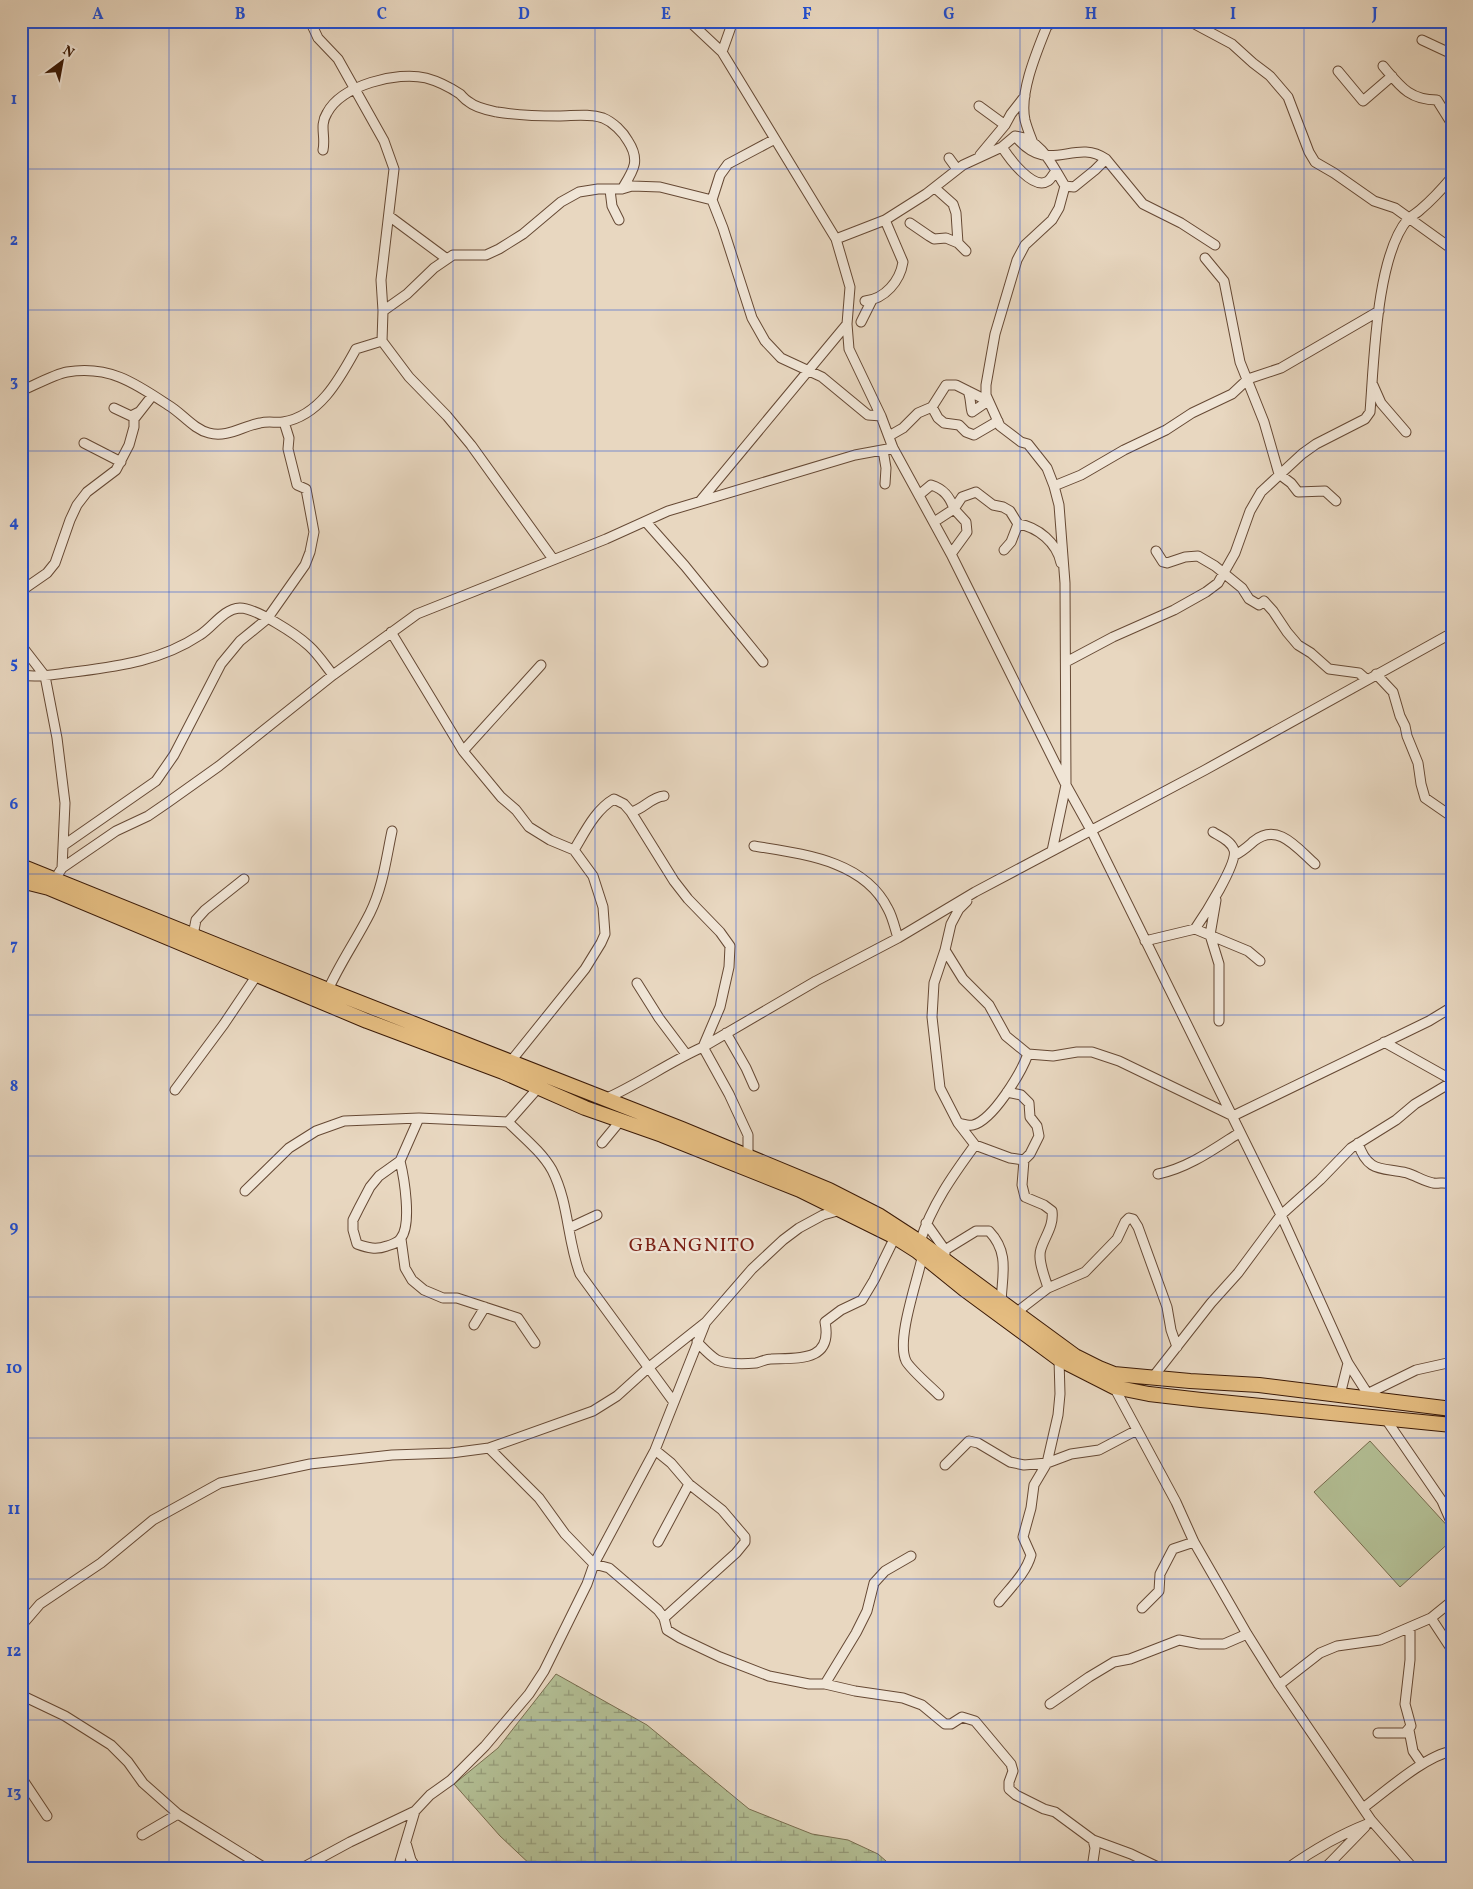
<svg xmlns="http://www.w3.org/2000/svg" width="1473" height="1889" viewBox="0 0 1473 1889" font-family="Vollkorn,serif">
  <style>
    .wetland { fill: url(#wetland-marsh); stroke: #776c4e }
    .pitch { fill: #b3bf95; stroke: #776c4e }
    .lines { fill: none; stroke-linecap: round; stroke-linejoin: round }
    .street-casing { stroke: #664934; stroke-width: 11 }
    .primary-casing { stroke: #3b1a06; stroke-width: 16 }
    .street { stroke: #f0e5d6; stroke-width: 9 }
    .primary { stroke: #e4bc80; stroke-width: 14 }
    .grid { fill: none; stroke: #1d4ed8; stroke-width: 1; stroke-opacity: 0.55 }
    .labels { text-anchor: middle; stroke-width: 4.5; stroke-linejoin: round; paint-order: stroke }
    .quarter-label { font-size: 20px; letter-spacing: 1px; fill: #7a1f14; stroke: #f0e5d6 }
    .neatline { fill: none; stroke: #1d4ed8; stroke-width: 2 }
    .grid-label { font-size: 16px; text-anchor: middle; font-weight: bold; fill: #1d4ed8 }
  </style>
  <defs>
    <pattern id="wetland-marsh" width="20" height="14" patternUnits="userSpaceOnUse" patternTransform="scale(1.25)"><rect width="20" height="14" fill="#b3bf95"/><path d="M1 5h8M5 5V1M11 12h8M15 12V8" fill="none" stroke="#939a78"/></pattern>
  </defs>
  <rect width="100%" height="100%" fill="#e8d7c0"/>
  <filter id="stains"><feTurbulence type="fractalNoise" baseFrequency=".004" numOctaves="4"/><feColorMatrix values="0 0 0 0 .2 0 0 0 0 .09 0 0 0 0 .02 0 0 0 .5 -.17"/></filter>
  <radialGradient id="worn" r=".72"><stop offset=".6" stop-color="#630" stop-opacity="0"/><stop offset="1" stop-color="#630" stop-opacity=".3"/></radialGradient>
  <path class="wetland" d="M556,1674L647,1725L749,1809L812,1834L848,1840L878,1854L894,1868H534L500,1836L454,1784L498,1748Z"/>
  <path class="pitch" d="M1370,1441L1452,1531V1540L1400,1587L1314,1492Z"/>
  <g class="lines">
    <defs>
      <path id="street" d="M310,21L318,38L338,59L384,141L394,169L381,280L383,311L382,341L409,377L447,416L471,445L553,559
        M689,21L722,52L836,239L850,287L847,324L849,349L881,416L893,448L951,554L1066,785L1091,830L1281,1215L1348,1363L1371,1399
        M1189,21L1232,44L1253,63L1270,76L1288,97L1309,152L1315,162L1334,173L1374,201L1395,208L1452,249
        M1047,26L1056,21
        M1422,40L1452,54
        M722,52L733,21
        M1383,66C1400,86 1409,100 1437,100L1452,124
        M1338,71L1363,101L1392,76
        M979,106L1005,125
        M1016,137C1049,177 1074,137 1106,159L1143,204L1181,223L1215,245
        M775,139L728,164L720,175L712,200L723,228L752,318L765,341L781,358L822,377L868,415L881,416
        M1033,143C1030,135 1027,128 1025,120C1019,93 1037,51 1047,26L1046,21
        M1002,147C1009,158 1033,191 1048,181C1051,179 1053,174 1056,171
        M323,150C326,136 319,126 327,113C342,85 397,71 426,78C437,81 451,88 460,94C463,97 465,100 469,102C476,108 488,110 497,112C517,115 538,116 558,116C573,116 589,113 603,118C613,122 623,132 628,141C641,161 633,171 622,189
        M980,155L1005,125L1011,114L1025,96
        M949,158L957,169
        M1065,186L1074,187L1095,170L1106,159
        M935,188L953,204L956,213L958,243
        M610,190L612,206L619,220
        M389,216L447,259
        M910,223L929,236L934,239L946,238L958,243L966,251
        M836,239L885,220L926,194L963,165L1002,147L1015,136C1042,139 1053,167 1065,186L1059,208L1052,220L1025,245L1017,260L995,334L986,385V395L1000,426L1021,442L1028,444L1047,468L1054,486L1059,505L1065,583L1066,785L1052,851
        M1205,258L1224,281L1240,362L1264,422L1279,474L1291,483L1298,492L1325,491L1336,501
        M865,301C885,299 900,281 903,262L885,220
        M383,311L407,294L434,268L453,255H486L499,249L523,234L561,202L579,192L598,189H622L632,186L660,187L712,200
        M861,322L872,300
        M1373,385L1381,403L1406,432
        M21,391C33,386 55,374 67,372C109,365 135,383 168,405C182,413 193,429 209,433C227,438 243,426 260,423C268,421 276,423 283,422C320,416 340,378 356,349L382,341
        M968,391C971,398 970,404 972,412L988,401
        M932,407L938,418L944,423L959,425L966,432L974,435L998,421
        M114,408L131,416L139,412
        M889,436L903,428L918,413L932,407L946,385H956L988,401
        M84,443L121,462
        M883,450L886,468L885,484
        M1054,486L1081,475L1124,450L1166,430L1192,413L1232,394L1248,379L1281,368L1379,311
        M919,495L931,485C944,489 950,497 954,509L934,522
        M701,500L847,324
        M646,522L685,566L763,662
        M1018,524C1038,527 1057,543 1061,563
        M1156,551L1163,562L1167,563L1185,557L1198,556L1215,566L1242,588L1249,599L1259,605L1264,601L1273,611L1287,632L1298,645L1311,653L1329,669L1359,673L1367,680
        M951,554L967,532L966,522L954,509L962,497L976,492L993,505L1003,507L1010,511L1018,524L1011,542L1004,550
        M21,591L47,573L55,563L70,520L77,505L87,492L116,470L129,445L134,427V419L152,396
        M391,632L463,751L501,797L516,810L529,827L550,840L574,850L593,876L603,907L605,934L601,943L585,969L511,1061
        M21,645L45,676L57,738L65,803L62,868
        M1066,662L1113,637L1174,610L1206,592L1218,583L1235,553L1250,511L1261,492L1302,454L1316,444L1365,419L1370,412C1374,363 1376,256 1408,219C1411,216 1417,213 1420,210C1432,200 1442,189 1452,177
        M1376,674L1393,692L1400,716L1405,726L1407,736L1418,763L1421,784L1425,798L1451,816
        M21,675C39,678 56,674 74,672C119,666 161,661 200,635C213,627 223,609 240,608C256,608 296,634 309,646C318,654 325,665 333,675
        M463,751L541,665
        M631,812L674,881L688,899L720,932L730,946L729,967L720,1007L703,1047L729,1094L748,1135V1156
        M64,845L156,781L174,755L221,664L240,641L267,619L305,565L310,552L314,532L306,489L297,485L288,449L289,438L284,422
        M754,846C802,854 864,860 888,909C893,918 895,929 898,938
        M574,850C585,832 595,810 614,799L624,804L631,812C644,809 651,797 664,796
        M1235,855C1243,851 1247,847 1254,841C1278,822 1297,848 1315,864
        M55,879L62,868L116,831L148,816L167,803L219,766L333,675L417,614L606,539L668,511L855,455L893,448
        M1216,900L1210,935L1219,964V1021
        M967,901L959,909L951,924L945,950L934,983L932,1017L940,1088L958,1123L975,1145
        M1195,929L1248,951L1260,961
        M193,935L196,920L205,910L244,879
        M1145,941L1195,929C1204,916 1238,863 1234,850C1231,841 1221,837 1213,832
        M945,950L963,979L989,1005L1006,1036L1028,1054L1053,1056L1077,1052H1092L1119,1061L1233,1116L1429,1021L1452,1007
        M637,983L659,1018L686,1054
        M328,990C340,963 357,939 370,913C383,887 386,859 392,831
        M726,1033L746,1068L754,1086
        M1384,1042L1452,1080
        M175,1090L224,1024L257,975
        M605,1099C639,1084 669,1062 703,1047L816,981L898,938L975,892L1205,770L1452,633
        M508,1122L538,1088
        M958,1123C963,1124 969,1126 973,1125C993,1120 1021,1073 1028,1054
        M602,1143L621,1120
        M1358,1143C1368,1174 1383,1167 1407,1173C1416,1176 1424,1181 1433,1183C1440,1184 1445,1181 1452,1185
        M1024,1160L1022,1185L1025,1197L1044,1205L1052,1211C1054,1226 1045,1236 1041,1249C1037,1260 1045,1277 1048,1288
        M400,1161C404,1177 412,1224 401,1238C399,1242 391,1245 387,1246C376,1250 368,1248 357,1244L353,1230V1220L359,1208L370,1187L379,1176L400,1161L419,1118
        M1158,1174C1188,1168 1214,1149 1239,1133
        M245,1191L289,1148L316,1131L344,1121L419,1118L508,1122C523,1137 542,1152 552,1170C569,1203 567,1240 580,1274L673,1401
        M926,1223L945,1250V1254
        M569,1228L597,1215
        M401,1239L405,1268L412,1280L424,1290L443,1298H457L518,1318L535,1343
        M920,1242C931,1206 953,1175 975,1145L1010,1158L1024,1160L1030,1154L1039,1136L1037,1126L1030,1117L1029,1103L1021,1095L1007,1092
        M945,1250L976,1231H989C1010,1253 1002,1275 1001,1303
        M918,1253L922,1258C917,1282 896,1340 906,1361C910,1369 931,1387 939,1395
        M1019,1316L1022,1308L1048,1288L1085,1272L1117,1239L1125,1222L1129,1218L1133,1219L1138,1227L1167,1307L1171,1330L1177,1347
        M474,1325L485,1307
        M697,1342C703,1348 710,1356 717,1360C727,1364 745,1364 756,1363C761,1362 765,1359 771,1359C798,1358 833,1362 825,1322L841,1310L862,1300L874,1280L895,1237
        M1153,1377L1211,1303L1238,1273L1281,1215L1320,1180L1351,1148L1396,1120L1415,1104L1452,1082
        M1114,1387L1176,1502L1194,1542L1247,1634L1279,1685L1371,1820L1413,1868
        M1367,1394L1416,1370L1452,1362
        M1340,1395L1348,1363
        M1385,1418L1442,1501L1452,1524
        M489,1448L539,1498L565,1534L594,1564L609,1568L658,1610L664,1618L667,1630L680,1638L720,1657L769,1676L809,1684H825L855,1691L903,1698L922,1705L945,1724H951L962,1717L975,1721L1011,1764L1013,1771L1009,1782V1789L1016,1795L1044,1809L1055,1812L1093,1840L1131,1854L1160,1868
        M655,1450L671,1463L689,1484L722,1510L745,1537V1542L736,1553L664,1618
        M945,1465L969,1441L978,1443L1010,1462L1024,1465L1047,1463L1071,1454L1099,1450L1137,1430
        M658,1542L689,1484
        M999,1602C1011,1587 1026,1573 1031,1555L1023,1537L1031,1508L1034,1485L1047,1463L1058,1415L1060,1394L1059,1359
        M1142,1608L1159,1591L1160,1574L1173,1549L1194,1542
        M1431,1618L1452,1650
        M21,1626L40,1604L101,1563L153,1520L220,1483L310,1464L392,1455L451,1453L489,1448L593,1411L617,1396L648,1368L706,1322L752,1269L783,1240L799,1228L823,1215L841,1210
        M825,1684L856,1633L867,1611L874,1583L885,1571L911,1556
        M1279,1685L1320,1653L1337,1646L1380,1640L1431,1618L1452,1601
        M21,1695L65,1716L111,1745L128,1762L143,1783L178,1814L265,1868
        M1050,1704L1089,1677L1114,1662L1130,1659L1179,1640L1200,1644H1224L1247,1634
        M1409,1730L1413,1751L1422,1764
        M1378,1733H1405L1411,1726L1405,1704L1410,1660V1627
        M21,1777L47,1816
        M1363,1808C1386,1791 1425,1756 1452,1751
        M142,1835L178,1814
        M406,1843L411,1860L416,1868
        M302,1868L350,1842L415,1811
        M398,1868L415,1811L430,1795L451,1780L485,1746L529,1694L544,1671L587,1584L594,1564L655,1450L705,1324
        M1092,1868L1095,1848L1093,1840
        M1288,1868C1312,1851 1339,1835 1367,1824
        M1325,1868L1365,1827"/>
      <path id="primary" d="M21,866L328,990L682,1129L829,1190L880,1216L920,1242L1075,1356L1099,1368L1114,1374L1190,1381L1259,1385L1452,1409
        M21,881L49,888L367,1021L503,1072L585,1108L662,1135L800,1190L895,1237L917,1251L964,1289L1059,1359L1114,1387L1149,1394L1201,1400L1452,1425"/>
    </defs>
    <use href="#street" class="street-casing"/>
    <use href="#primary" class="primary-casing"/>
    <use href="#street" class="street"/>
    <use href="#primary" class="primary"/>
  </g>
  <path class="grid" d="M169,21V1868M311,21V1868M453,21V1868M595,21V1868M736,21V1868M878,21V1868M1020,21V1868M1162,21V1868M1304,21V1868M21,169H1452M21,310H1452M21,451H1452M21,592H1452M21,733H1452M21,874H1452M21,1015H1452M21,1156H1452M21,1297H1452M21,1438H1452M21,1579H1452M21,1720H1452"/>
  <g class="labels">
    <g class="quarter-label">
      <text x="692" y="1251">GBANGNITO</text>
    </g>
  </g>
  <rect width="1473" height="1889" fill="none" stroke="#e8d7c0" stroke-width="55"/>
  <g transform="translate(62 62) rotate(32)" stroke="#f0e5d6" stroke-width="4" paint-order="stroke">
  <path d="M0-4L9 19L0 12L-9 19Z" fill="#3b1a06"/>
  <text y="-8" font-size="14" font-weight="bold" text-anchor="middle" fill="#3b1a06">N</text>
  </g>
  <rect x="28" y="28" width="1418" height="1834" class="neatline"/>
  <g class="grid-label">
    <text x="98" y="19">A</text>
    <text x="240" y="19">B</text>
    <text x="382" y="19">C</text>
    <text x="524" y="19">D</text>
    <text x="666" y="19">E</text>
    <text x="807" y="19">F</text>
    <text x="949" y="19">G</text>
    <text x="1091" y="19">H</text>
    <text x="1233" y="19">I</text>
    <text x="1375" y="19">J</text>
    <text x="14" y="104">1</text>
    <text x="14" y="245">2</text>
    <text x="14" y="386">3</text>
    <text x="14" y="527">4</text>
    <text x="14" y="668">5</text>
    <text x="14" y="809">6</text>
    <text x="14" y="950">7</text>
    <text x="14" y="1091">8</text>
    <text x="14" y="1232">9</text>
    <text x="14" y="1373">10</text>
    <text x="14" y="1514">11</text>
    <text x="14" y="1656">12</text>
    <text x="14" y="1797">13</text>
  </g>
  <rect width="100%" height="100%" filter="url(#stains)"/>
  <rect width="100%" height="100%" fill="url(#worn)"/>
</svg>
